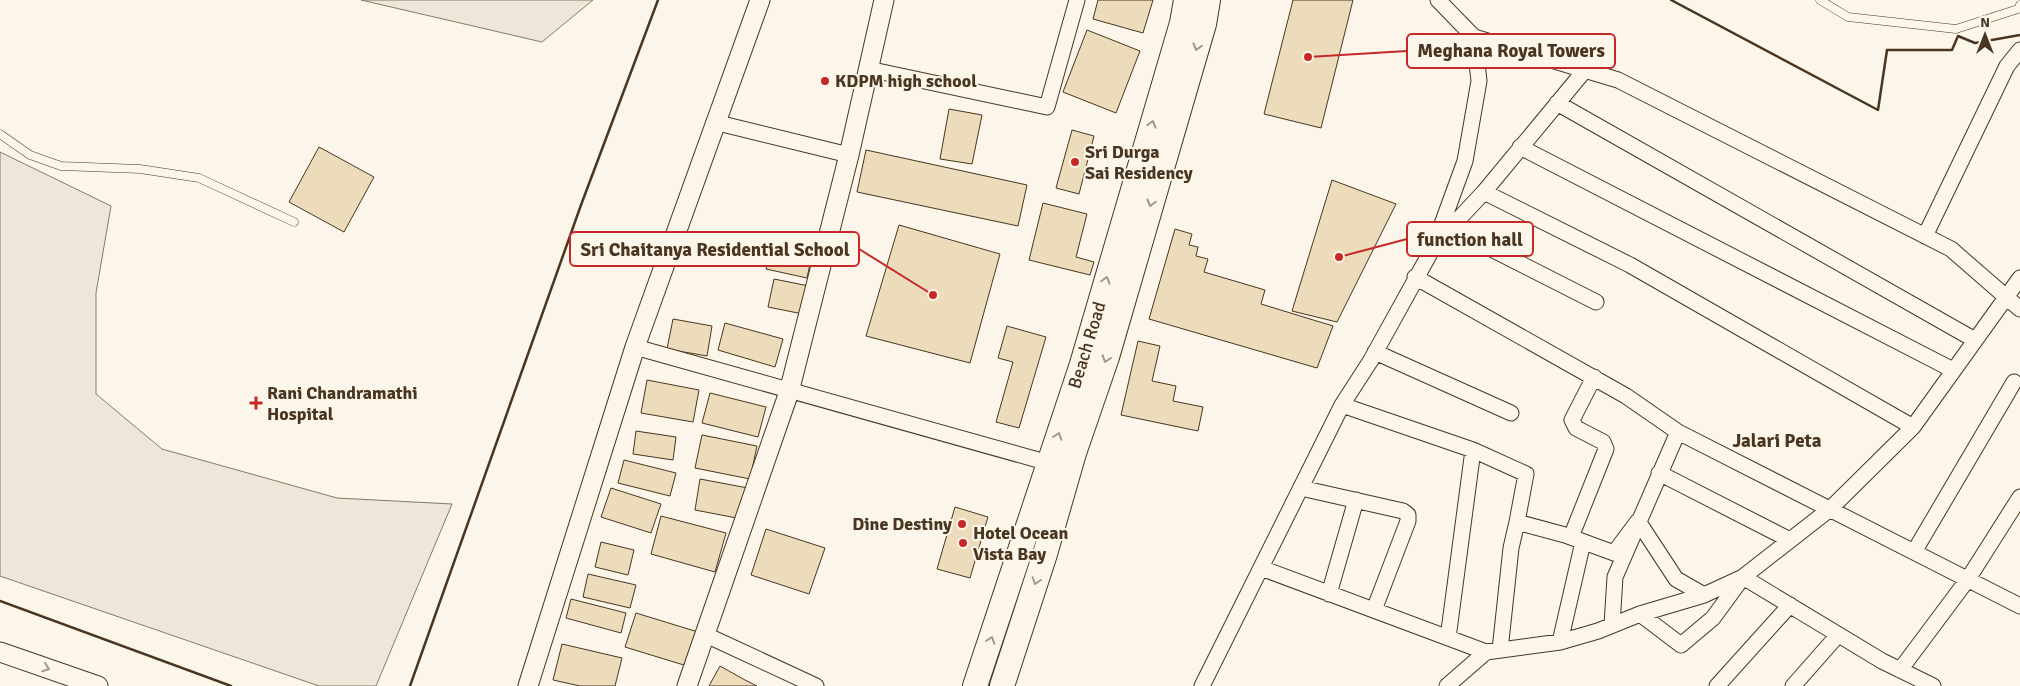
<svg xmlns="http://www.w3.org/2000/svg" width="2020" height="686" viewBox="0 0 2020 686" font-family="Signika,sans-serif">
  <style>
    .green { fill: #ede6d9; stroke: #887966 }
    .building { fill: #ecdcbc; stroke: #4a3520 }
    .lines { fill: none; stroke-linecap: round; stroke-linejoin: round }
    .service-casing { stroke: #4a3520; stroke-width: 9 }
    .minor-casing { stroke: #4a3520; stroke-width: 17 }
    .tertiary-casing { stroke: #4a3520; stroke-width: 21 }
    .primary-casing { stroke: #4a3520; stroke-width: 26 }
    .service { stroke: #fbf6e9; stroke-width: 8 }
    .minor { stroke: #fbf6e9; stroke-width: 15 }
    .tertiary { stroke: #fbf6e9; stroke-width: 19 }
    .primary { stroke: #fbf6e9; stroke-width: 24 }
    .wall { stroke: #4a3520; stroke-width: 2.5 }
    .oneway { stroke: #a29684 }
    .poi-dot { fill: #c62828; stroke: #fbf6e9; stroke-width: 2 }
    .labels { text-anchor: middle; stroke-width: 4; stroke-linejoin: round; paint-order: stroke }
    .poi-label { font-size: 18px; font-weight: bold; fill: #4a3520; stroke: #fbf6e9; text-anchor: start }
    .street-label { font-size: 18px; fill: #4a3520; stroke: #fbf6e9 }
    .neighbourhood-label { font-size: 19px; font-weight: bold; fill: #4a3520; stroke: #fbf6e9 }
    .leader { fill: none; stroke: #c62828; stroke-width: 2 }
    .callout-dot { fill: #c62828; stroke: #fbf6e9; stroke-width: 2 }
    .callout { fill: #fbf6e9; stroke: #c62828; stroke-width: 2 }
    .callout-label { font-size: 19px; text-anchor: middle; font-weight: bold; fill: #4a3520 }
  </style>
  <rect width="100%" height="100%" fill="#fbf6e9"/>
  <path class="green" d="M361,0H593L542,42Z
    M0,152L111,206L96,293V394L162,449L337,498L452,504L376,686H319L0,576Z"/>
  <path class="building" d="M1098,0H1153L1143,33L1093,19Z
    M1293,0H1353L1321,128L1264,114Z
    M1087,30L1140,51L1116,113L1063,92Z
    M949,109L982,115L972,164L940,159Z
    M1072,130L1094,136L1079,194L1056,188Z
    M319,147L374,177L344,232L289,202Z
    M866,150L1027,185L1018,226L857,192Z
    M1332,180L1396,204L1337,322L1292,311Z
    M1043,203L1087,214L1076,257L1094,262L1090,275L1029,260Z
    M899,225L1000,254L970,363L866,336Z
    M1175,229L1192,234L1189,245L1198,247L1196,256L1208,259L1204,272L1265,290L1261,304L1333,326L1317,368L1149,319Z
    M772,242L813,250L807,278L766,269Z
    M774,279L809,286L803,314L768,307Z
    M673,319L712,326L707,356L667,349Z
    M725,323L783,339L775,367L718,350Z
    M1007,326L1046,337L1019,428L996,422L1013,362L998,358Z
    M1138,341L1160,346L1152,381L1176,386L1173,401L1203,407L1198,431L1121,415Z
    M647,380L699,390L693,422L641,413Z
    M710,393L766,407L758,437L702,423Z
    M636,431L676,437L673,460L633,454Z
    M702,435L757,446L750,479L695,468Z
    M624,460L676,473L670,496L618,483Z
    M700,479L748,488L742,519L695,510Z
    M611,488L661,504L651,533L601,517Z
    M955,507L988,517L970,578L937,569Z
    M661,516L726,533L715,572L651,554Z
    M766,529L825,548L809,594L751,575Z
    M601,542L634,550L628,575L595,567Z
    M588,574L636,585L630,608L583,597Z
    M571,599L626,613L621,633L566,618Z
    M636,613L698,632L687,666L625,647Z
    M562,644L622,658L615,686H580L553,680Z
    M720,666L745,680L757,686H709Z"/>
  <g class="lines">
    <defs>
      <path id="service" d="M1820,0L1848,17L1956,29L2018,9L2020,5
        M0,134L30,155L61,166L140,169L199,178L294,222"/>
      <path id="minor" d="M1474,37L1618,80L1951,249L2020,309
        M868,69L1047,107L1077,0
        M1557,103L1975,340
        M714,122L849,155
        M1520,147L1953,370
        M1484,192L1585,70
        M1450,228L1596,302
        M1925,236L2007,66L2020,50
        M1440,239L1484,192L1630,265L1913,427
        M1415,277L1626,396L1678,432L2020,606
        M635,347L1049,463
        M1375,352L1511,413
        M1342,405L1473,450L1526,474L1517,522L1565,535L1614,553L1638,521L1676,579L1704,595
        M1659,473L1790,540
        M1301,488L1403,511L1408,515V521L1374,610
        M1571,537L1606,449L1603,442L1576,428L1572,420L1594,377
        M1914,552L2014,382
        M1261,568L1486,652L1447,686
        M1329,594L1356,500
        M1640,614L1681,645L1713,618L1743,577L1830,509L1913,427L2020,278
        M1612,625L1615,577L1678,432
        M706,635L816,686
        M1448,638L1473,450
        M1560,642L1583,542
        M1500,650L1511,548L1517,522
        M1486,652L1560,642L1598,631L1640,614L1704,595L1743,577L1882,661L1933,686
        M1900,670L1968,579L2020,497
        M1202,686L1342,405L1371,360L1434,246L1465,161L1479,81L1474,37L1438,0
        M1717,686L1790,605
        M1793,686L1838,635"/>
      <path id="tertiary" d="M0,652L98,686
        M528,686L635,347L760,0
        M687,686L789,392L849,155L884,0"/>
      <path id="primary" d="M975,686L1082,364L1182,23L1186,0
        M1002,686L1045,554L1074,453L1107,357L1204,24L1208,0"/>
    </defs>
    <use href="#service" class="service-casing"/>
    <use href="#minor" class="minor-casing"/>
    <use href="#tertiary" class="tertiary-casing"/>
    <use href="#primary" class="primary-casing"/>
    <use href="#service" class="service"/>
    <use href="#minor" class="minor"/>
    <use href="#tertiary" class="tertiary"/>
    <use href="#primary" class="primary"/>
    <path class="wall" d="M1671,0L1878,110L1887,50H1952L1958,36L1975,43L2020,35
      M0,601L231,686
      M410,686L581,205L658,0"/>
  </g>
  <defs><path id="oneway-chevron" d="M-2-3.5L2.5 0L-2 3.5" fill="none" stroke-width="1.6" stroke-linecap="round" stroke-linejoin="round" transform="scale(1.25)"/></defs>
  <g class="oneway">
    <use href="#oneway-chevron" transform="translate(1197 47) rotate(106)"/>
    <use href="#oneway-chevron" transform="translate(1152 124) rotate(-74)"/>
    <use href="#oneway-chevron" transform="translate(1151 203) rotate(106)"/>
    <use href="#oneway-chevron" transform="translate(1106 280) rotate(-74)"/>
    <use href="#oneway-chevron" transform="translate(1106 359) rotate(108)"/>
    <use href="#oneway-chevron" transform="translate(1058 436) rotate(-72)"/>
    <use href="#oneway-chevron" transform="translate(1036 581) rotate(108)"/>
    <use href="#oneway-chevron" transform="translate(991 640) rotate(-72)"/>
    <use href="#oneway-chevron" transform="translate(46 668) rotate(19)"/>
  </g>
  <g class="poi-dot">
    <circle cx="825" cy="81" r="5"/>
    <circle cx="1075" cy="162" r="5"/>
    <path d="M253.5 395.5h5v5h5v5h-5v5h-5v-5h-5v-5h5z"/>
    <circle cx="962" cy="524" r="5"/>
    <circle cx="963" cy="543" r="5"/>
  </g>
  <g class="labels">
    <g class="poi-label">
      <text x="835" y="87">KDPM high school</text>
      <text x="1085" y="158">Sri Durga<tspan x="1085" dy="21">Sai Residency</tspan></text>
      <text x="267" y="399">Rani Chandramathi<tspan x="267" dy="21">Hospital</tspan></text>
      <text x="952" y="530" text-anchor="end">Dine Destiny</text>
      <text x="973" y="539">Hotel Ocean<tspan x="973" dy="21">Vista Bay</tspan></text>
    </g>
    <g class="street-label">
      <text transform="translate(1087 345) rotate(-73)" y="6">Beach Road</text>
    </g>
    <g class="neighbourhood-label">
      <text x="1777" y="447">Jalari Peta</text>
    </g>
  </g>
  <path class="leader" d="M1308 57L1407 51M1339 257L1407 239M933 295L859 249"/>
  <g class="callout-dot">
    <circle cx="1308" cy="57" r="5"/>
    <circle cx="1339" cy="257" r="5"/>
    <circle cx="933" cy="295" r="5"/>
  </g>
  <g class="callout">
    <rect x="1407" y="34" width="208" height="34" rx="5"/>
    <rect x="1407" y="222" width="126" height="34" rx="5"/>
    <rect x="570" y="232" width="289" height="34" rx="5"/>
  </g>
  <g class="callout-label">
    <text x="1511" y="57">Meghana Royal Towers</text>
    <text x="1470" y="246">function hall</text>
    <text x="715" y="256">Sri Chaitanya Residential School</text>
  </g>
  <g transform="translate(1985 35)" stroke="#fbf6e9" stroke-width="4" paint-order="stroke">
  <path d="M0-4L9 19L0 12L-9 19Z" fill="#4a3520"/>
  <text y="-8" font-size="14" font-weight="bold" text-anchor="middle" fill="#4a3520">N</text>
  </g>
</svg>
